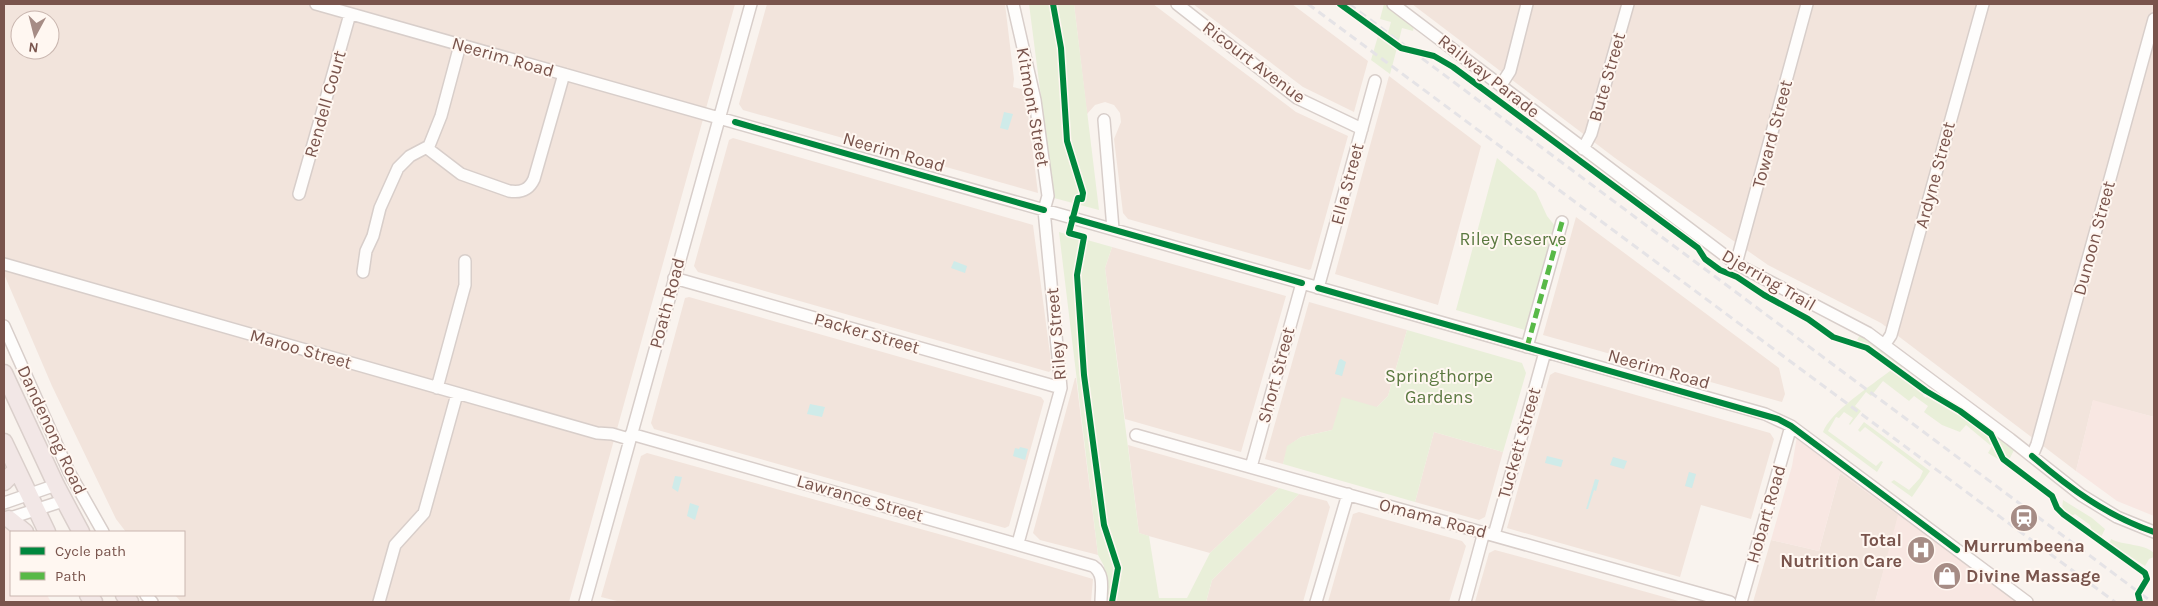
<svg xmlns="http://www.w3.org/2000/svg" width="2158" height="606" viewBox="0 0 2158 606" font-family="Karla,sans-serif">
  <style>
    .residential { fill: #f2e4dc; fill-rule: evenodd }
    .commercial { fill: #f8e7e2 }
    .green { fill: #e9efd9 }
    .water { fill: #cfebe9 }
    .lines { fill: none; stroke-linecap: round; stroke-linejoin: round }
    .minor-casing { stroke: #d8ceca; stroke-width: 14 }
    .highway-casing { stroke: #dacfcb; stroke-width: 19 }
    .minor { stroke: #fefdfc; stroke-width: 11 }
    .highway { stroke: #f2e7e6; stroke-width: 16 }
    .rail { stroke: #e5e3e6; stroke-width: 3; stroke-dasharray: 8 5; stroke-linecap: butt }
    .quiet { stroke: #58b947; stroke-width: 5; stroke-dasharray: 10 5; stroke-linecap: butt }
    .cycleway-casing { stroke: #fff7f1; stroke-width: 9 }
    .cycleway { stroke: #00873e; stroke-width: 6 }
    .labels { text-anchor: middle; stroke-width: 4; stroke-linejoin: round; paint-order: stroke }
    .street-label { font-size: 18px; fill: #79544c; stroke: #fff7f1 }
    .park-label { font-size: 18px; fill: #5b7940; stroke: #fff7f1 }
    .poi-label { font-size: 18px; font-weight: bold; fill: #79544c; stroke: #fff7f1; text-anchor: end }
  </style>
  <rect width="100%" height="100%" fill="#f9f3ee"/>
  <path class="residential" d="M4,4H735L569,602H181L175,595H184V532H126L116,519L52,386L4,274ZM20,20H50V50H20Z
    M767,4H1005L1014,79L1013,87L1025,90L1038,193L743,110L739,104Z
    M1074,4H1153L1296,112L1348,136L1311,269L1309,270L1128,219L1123,213L1114,139L1121,122L1120,113L1114,105L1105,102L1095,105L1087,114Z
    M1193,4H1292L1368,61L1354,112L1303,87Z
    M1412,4H2154V417L2093,401L2076,471L1881,323L1768,265L1615,158Z
    M1389,76L1481,146L1438,305L1335,274Z
    M733,138L1033,225L1052,369L1049,372L698,272L694,266L729,140Z
    M1576,217L1779,368L1785,394L1782,402L1543,335Z
    M1112,247L1286,296L1241,452L1125,419L1105,268Z
    M689,297L1041,397L1044,401L1009,526L1005,528L654,429L651,423L685,298Z
    M1309,302L1407,330L1388,396L1377,407L1332,430L1301,437L1288,446L1283,464L1265,459Z
    M1555,372L1770,433L1774,439L1751,519L1701,505L1680,577L1507,528L1550,375Z
    M1075,378H1076L1098,555L1040,540L1033,533Z
    M1434,432L1503,452L1485,517L1479,520L1415,502Z
    M1128,445L1279,488L1210,553L1145,535L1139,533Z
    M647,453L953,538L1093,579L1091,602H621L601,597L641,456Z
    M1840,473L1899,515L1875,602H1753L1771,540L1819,551Z
    M1299,494L1327,501L1330,507L1303,602H1206L1212,580Z
    M1359,512L1462,541L1466,546L1449,602H1328L1353,514Z
    M1495,550L1521,557L1682,602H1475L1489,553Z"/>
  <path class="commercial" d="M2093,400L2154,417V516L2117,501L2076,471Z
    M1797,436L2019,602H1875L1898,515L1840,473L1819,551L1771,540L1792,466Z
    M4,510L15,532H11V595H47L51,602H4Z"/>
  <path class="green" d="M1029,4H1074L1099,210L1054,198Z
    M1384,4L1414,26L1413,31L1402,28L1398,44L1387,36L1391,22L1380,19Z
    M1378,36L1397,48L1390,74L1371,60Z
    M1497,158L1536,192L1547,216L1555,226L1525,330L1456,310Z
    M1059,232L1112,247L1105,268L1139,533L1149,536L1159,598H1187L1210,553L1279,488L1299,494L1212,580L1206,602H1106L1104,566L1098,555Z
    M1407,330L1522,363L1526,373L1503,452L1434,432L1415,502L1283,464L1287,446L1301,437L1332,430L1342,397L1377,407L1388,396Z
    M1860,335L1900,363L1903,369L1938,395L1954,402L1995,433L2014,450L2009,460L2003,455L1993,432L1956,405L1936,396L1857,340Z
    M1890,371H1894L1924,394L1923,396L1926,398L1927,396C1948,408 1973,418 1990,437C1997,445 1997,457 2006,464L1988,453L1993,444L1990,445L1966,425L1960,432L1942,425L1924,412L1928,406L1914,396L1909,401L1883,381L1871,396L1866,392L1855,406L1861,411L1850,425L1849,424L1853,418L1844,412L1839,418L1836,417L1828,431L1876,466L1881,461L1883,462L1877,472L1823,432C1830,412 1872,385 1890,371Z
    M1864,422L1930,471L1912,497L1891,482L1894,480L1909,490L1920,478L1923,471L1865,427L1860,432L1858,430Z
    M2063,500L2092,518L2105,529L2100,539L2093,534L2090,525L2075,514L2072,516L2062,509Z
    M2111,539C2124,546 2143,543 2154,553V557L2149,559L2145,566L2125,553L2121,554L2109,545Z"/>
  <path class="water" d="M1004,112L1013,114L1008,130L1000,128Z
    M954,261L967,266L965,273L951,268Z
    M1341,359L1346,362L1342,376L1335,374L1339,360Z
    M810,404L825,407L822,417L807,414Z
    M1020,447L1028,449L1025,460L1013,456L1015,448L1019,449Z
    M1547,456L1563,460L1561,467L1545,463Z
    M1613,457L1627,461L1624,469L1610,465Z
    M1689,472L1696,474L1692,488L1685,486Z
    M675,476L682,477L678,492L672,488Z
    M1595,479L1599,480L1596,491L1594,490L1588,509H1586Z
    M690,503L699,506L695,520L687,516Z"/>
  <g class="lines">
    <defs>
      <path id="minor" d="M316,4L1765,414L1791,426L2027,602
        M1013,4L1035,100L1048,196L1044,210L1061,388L1018,543
        M1177,4L1297,98L1362,129
        M1393,4L1736,264L1868,333L2010,439L2081,495L2117,517L2154,532
        M1501,85L1510,71L1527,4
        M1104,120L1113,229
        M427,148L461,174L509,191C521,193 529,190 534,179L564,74
        M1583,149L1591,134L1628,4
        M299,194L350,14
        M4,264L597,433L612,434L629,439
        M1736,264L1807,4
        M363,272L366,251L373,236L380,208L398,168L410,156L429,146L441,116L460,45
        M674,278L1061,388
        M1318,288L1375,81
        M4,326L69,472L103,532
        M1885,344L1891,335L1983,4
        M1527,347L1562,222
        M437,388L465,285V261
        M631,434L1093,566C1105,574 1101,589 1101,602
        M1136,435L1730,602
        M2032,456L2037,444L2154,19
        M1251,467L1302,283
        M4,503L56,485
        M4,520L63,501
        M1494,535L1545,352
        M146,595L152,602
        M379,602L395,545L424,513L457,394
        M585,602L751,4
        M1316,602L1348,494
        M1465,602L1484,532
        M1741,602L1791,426"/>
      <path id="highway" d="M4,373L56,485L81,532
        M4,442L47,532
        M4,482L16,470
        M9,519L25,532
        M88,595L94,602
        M124,595L130,602"/>
    </defs>
    <use href="#minor" class="minor-casing"/>
    <use href="#highway" class="highway-casing"/>
    <use href="#minor" class="minor"/>
    <use href="#highway" class="highway"/>
    <path class="rail" d="M1308,4L2115,602
      M1349,4L2152,602"/>
    <path class="quiet" d="M1527,347L1562,222"/>
    <defs>
      <path id="cycleway" d="M1053,4L1061,48L1067,141L1083,193L1082,199L1078,198L1069,233L1084,237L1077,275L1084,375L1104,525L1118,568L1112,602
        M1340,4L1401,48L1434,56L1453,67L1698,248L1705,259L1720,270L1737,277L1764,295L1808,319L1833,337L1867,348L1926,391L1960,411L1991,434L2003,459L2052,496L2057,508L2063,514L2145,573L2147,579L2138,594L2140,602
        M735,122L1044,210
        M1072,218L1302,283
        M1318,288L1778,419L1791,426L1957,550
        M2032,456C2069,488 2107,516 2154,532"/>
    </defs>
    <use href="#cycleway" class="cycleway-casing"/>
    <use href="#cycleway" class="cycleway"/>
  </g>
  <defs>
    <symbol id="station-disc" viewBox="-11 -11 22 22"><circle r="9.5" fill="#a68c85" stroke="#fff7f1"/><path d="M-3-6H3Q5-6 5-4V2Q5 4 3 4L4.5 6H3L1.5 4h-3L-3 6H-4.5L-3 4Q-5 4-5 2V-4Q-5-6-3-6ZM-3.5-4v3h7v-3ZM-3.5 1v1.5H-2V1ZM2 1v1.5H3.5V1Z" fill="#fff"/></symbol>
    <symbol id="hospital-disc" viewBox="-11 -11 22 22"><circle r="9.5" fill="#a68c85" stroke="#fff7f1"/><path d="M-5-5h3v3.5h4V-5h3V5h-3V1.5h-4V5h-3Z" fill="#fff"/></symbol>
    <symbol id="shop-disc" viewBox="-11 -11 22 22"><circle r="9.5" fill="#a68c85" stroke="#fff7f1"/><path d="M-5-2.5h2.3a2.7 3.5 0 0 1 5.4 0H5L5.5 6h-11ZM-1.5-2.5h3a1.5 2.3 0 0 0-3 0Z" fill="#fff"/></symbol>
  </defs>
  <g fill-rule="evenodd">
    <use href="#station-disc" x="2008" y="502" width="32" height="32"/>
    <use href="#hospital-disc" x="1905" y="534" width="32" height="32"/>
    <use href="#shop-disc" x="1931" y="560" width="32" height="32"/>
  </g>
  <g class="labels">
    <g class="street-label">
      <text transform="translate(503 57) rotate(16)" y="6">Neerim Road</text>
      <text transform="translate(1254 62) rotate(37)" y="6">Ricourt Avenue</text>
      <text transform="translate(1489 76) rotate(38)" y="6">Railway Parade</text>
      <text transform="translate(1607 77) rotate(-74)" y="6">Bute Street</text>
      <text transform="translate(325 104) rotate(-74)" y="6">Rendell Court</text>
      <text transform="translate(1033 107) rotate(80)" y="6">Kitmont Street</text>
      <text transform="translate(1772 134) rotate(-75)" y="6">Toward Street</text>
      <text transform="translate(894 152) rotate(16)" y="6">Neerim Road</text>
      <text transform="translate(1935 175) rotate(-75)" y="6">Ardyne Street</text>
      <text transform="translate(1347 184) rotate(-75)" y="6">Ella Street</text>
      <text transform="translate(2094 238) rotate(-75)" y="6">Dunoon Street</text>
      <text transform="translate(1769 280) rotate(30)" y="6">Djerring Trail</text>
      <text transform="translate(667 303) rotate(-75)" y="6">Poath Road</text>
      <text transform="translate(867 333) rotate(16)" y="6">Packer Street</text>
      <text transform="translate(1056 334) rotate(-95)" y="6">Riley Street</text>
      <text transform="translate(301 349) rotate(16)" y="6">Maroo Street</text>
      <text transform="translate(1659 369) rotate(16)" y="6">Neerim Road</text>
      <text transform="translate(1276 375) rotate(-75)" y="6">Short Street</text>
      <text transform="translate(52 430) rotate(65)" y="6">Dandenong Road</text>
      <text transform="translate(1519 443) rotate(-74)" y="6">Tuckett Street</text>
      <text transform="translate(860 498) rotate(16)" y="6">Lawrance Street</text>
      <text transform="translate(1766 514) rotate(-74)" y="6">Hobart Road</text>
      <text transform="translate(1433 518) rotate(15)" y="6">Omama Road</text>
    </g>
    <g class="park-label">
      <text x="1513" y="245">Riley Reserve</text>
      <text x="1439" y="382">Springthorpe<tspan x="1439" dy="21">Gardens</tspan></text>
    </g>
    <g class="poi-label">
      <text x="1902" y="546">Total<tspan x="1902" dy="21">Nutrition Care</tspan></text>
      <text x="2024" y="552" text-anchor="middle">Murrumbeena</text>
      <text x="1966" y="582" text-anchor="start">Divine Massage</text>
    </g>
  </g>
  <rect width="2158" height="606" fill="none" stroke="#79544c" stroke-width="10"/>
  <rect x="10" y="531" width="175" height="65" fill="#fff7f1" stroke="#c9b6af"/>
  <rect x="20" y="547" width="25" height="8" fill="#00873e" stroke="#c9b6af"/>
  <text x="55" y="556" font-size="15" fill="#79544c">Cycle path</text>
  <rect x="20" y="572" width="25" height="8" fill="#58b947" stroke="#c9b6af"/>
  <text x="55" y="581" font-size="15" fill="#79544c">Path</text>
  <g transform="translate(35 35) rotate(187)"><circle r="24" fill="#fff7f1" stroke="#c9b6af"/>
  <path d="M0-4L9 19L0 12L-9 19Z" fill="#a68c85"/>
  <text y="-8" font-size="14" font-weight="bold" text-anchor="middle" fill="#79544c">N</text>
  </g>
</svg>
